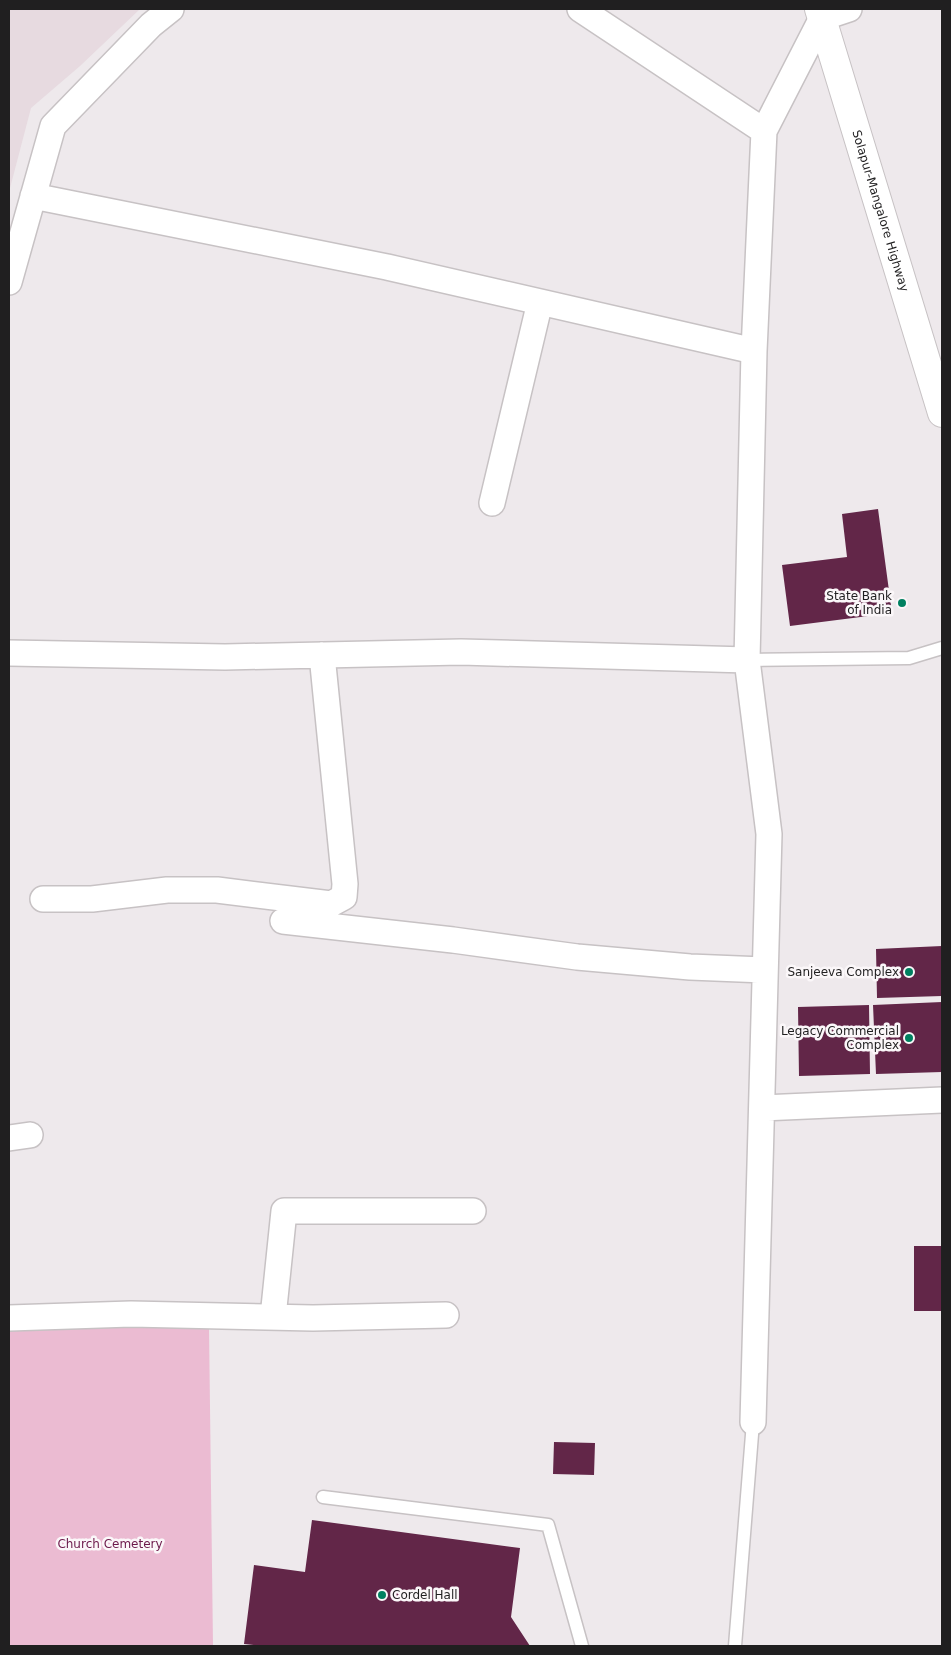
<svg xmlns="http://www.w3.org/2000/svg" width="951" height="1655" viewBox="0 0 951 1655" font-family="'DejaVu Sans',sans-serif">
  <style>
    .built { fill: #e7dae0 }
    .green { fill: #ebbbd2 }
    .building { fill: #622648 }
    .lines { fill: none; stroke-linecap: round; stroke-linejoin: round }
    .lane-casing { stroke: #c7c2c4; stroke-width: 15 }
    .street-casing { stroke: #c7c2c4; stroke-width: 28 }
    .highway-casing { stroke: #c7c2c4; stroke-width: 30 }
    .lane { stroke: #fff; stroke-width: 12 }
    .street { stroke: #fff; stroke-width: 25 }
    .highway { stroke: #fff; stroke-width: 28 }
    .poi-dot { fill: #008060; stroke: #fbf7f9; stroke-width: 2 }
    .labels { text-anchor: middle; stroke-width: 5; stroke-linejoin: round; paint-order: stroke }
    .street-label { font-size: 12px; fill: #201f20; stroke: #fbf7f9 }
    .poi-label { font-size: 12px; fill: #201f20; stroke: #fbf7f9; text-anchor: end }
    .park-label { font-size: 12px; fill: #6b184a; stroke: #fbf7f9 }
  </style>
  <rect width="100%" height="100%" fill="#eee9ec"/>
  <path class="built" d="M9,9H140L80,66L31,108L9,192Z"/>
  <path class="green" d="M10,1327H209L213,1646H9Z"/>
  <path class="building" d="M878,509L892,613L790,626L782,565L847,557L842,514Z
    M942,946V996L877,998L876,949Z
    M942,1002V1072L876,1074L873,1005Z
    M869,1005L870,1074L799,1076L798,1007Z
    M914,1246H942V1311H914Z
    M554,1442L595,1443L594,1475L553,1474Z
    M312,1520L520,1548L511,1617L530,1646H264L244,1644L254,1565L305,1572Z"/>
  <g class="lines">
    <defs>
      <path id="lane" d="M747,660L909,658L942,648
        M323,1497L548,1525L582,1646
        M735,1646L753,1422"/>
      <path id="street" d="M580,9L764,131
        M33,196L387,267L754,351
        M9,282L53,126L151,25L171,9
        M492,503L540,302
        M9,653L225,657L461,652L747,660
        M43,899H92L167,890H217L331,904L344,897L345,884L322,655
        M283,921L453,940L577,957L690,967L765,970
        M762,1108L942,1100
        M9,1138L30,1135
        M273,1317L284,1211H473
        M9,1318L131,1314L313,1318L446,1315
        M753,1422L769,834L747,660L754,351L764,131L822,18L849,9"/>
      <g id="highway">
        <path id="s1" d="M819,9L942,413"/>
      </g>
    </defs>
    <use href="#lane" class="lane-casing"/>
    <use href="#street" class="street-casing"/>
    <use href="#highway" class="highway-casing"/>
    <use href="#lane" class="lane"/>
    <use href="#street" class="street"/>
    <use href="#highway" class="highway"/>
  </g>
  <g class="poi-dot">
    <circle cx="902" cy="603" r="5"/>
    <circle cx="909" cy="972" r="5"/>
    <circle cx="909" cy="1038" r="5"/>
    <circle cx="382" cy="1595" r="5"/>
  </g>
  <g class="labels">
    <g class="street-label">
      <text dy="4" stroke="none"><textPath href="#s1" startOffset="211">Solapur-Mangalore Highway</textPath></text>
    </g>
    <g class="poi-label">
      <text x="892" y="600">State Bank<tspan x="892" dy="14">of India</tspan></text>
      <text x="899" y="976">Sanjeeva Complex</text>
      <text x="899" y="1035">Legacy Commercial<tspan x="899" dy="14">Complex</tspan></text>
      <text x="392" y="1599" text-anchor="start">Cordel Hall</text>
    </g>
    <g class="park-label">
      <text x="110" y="1548">Church Cemetery</text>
    </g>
  </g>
  <rect width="951" height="1655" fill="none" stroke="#201f20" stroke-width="20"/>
</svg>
